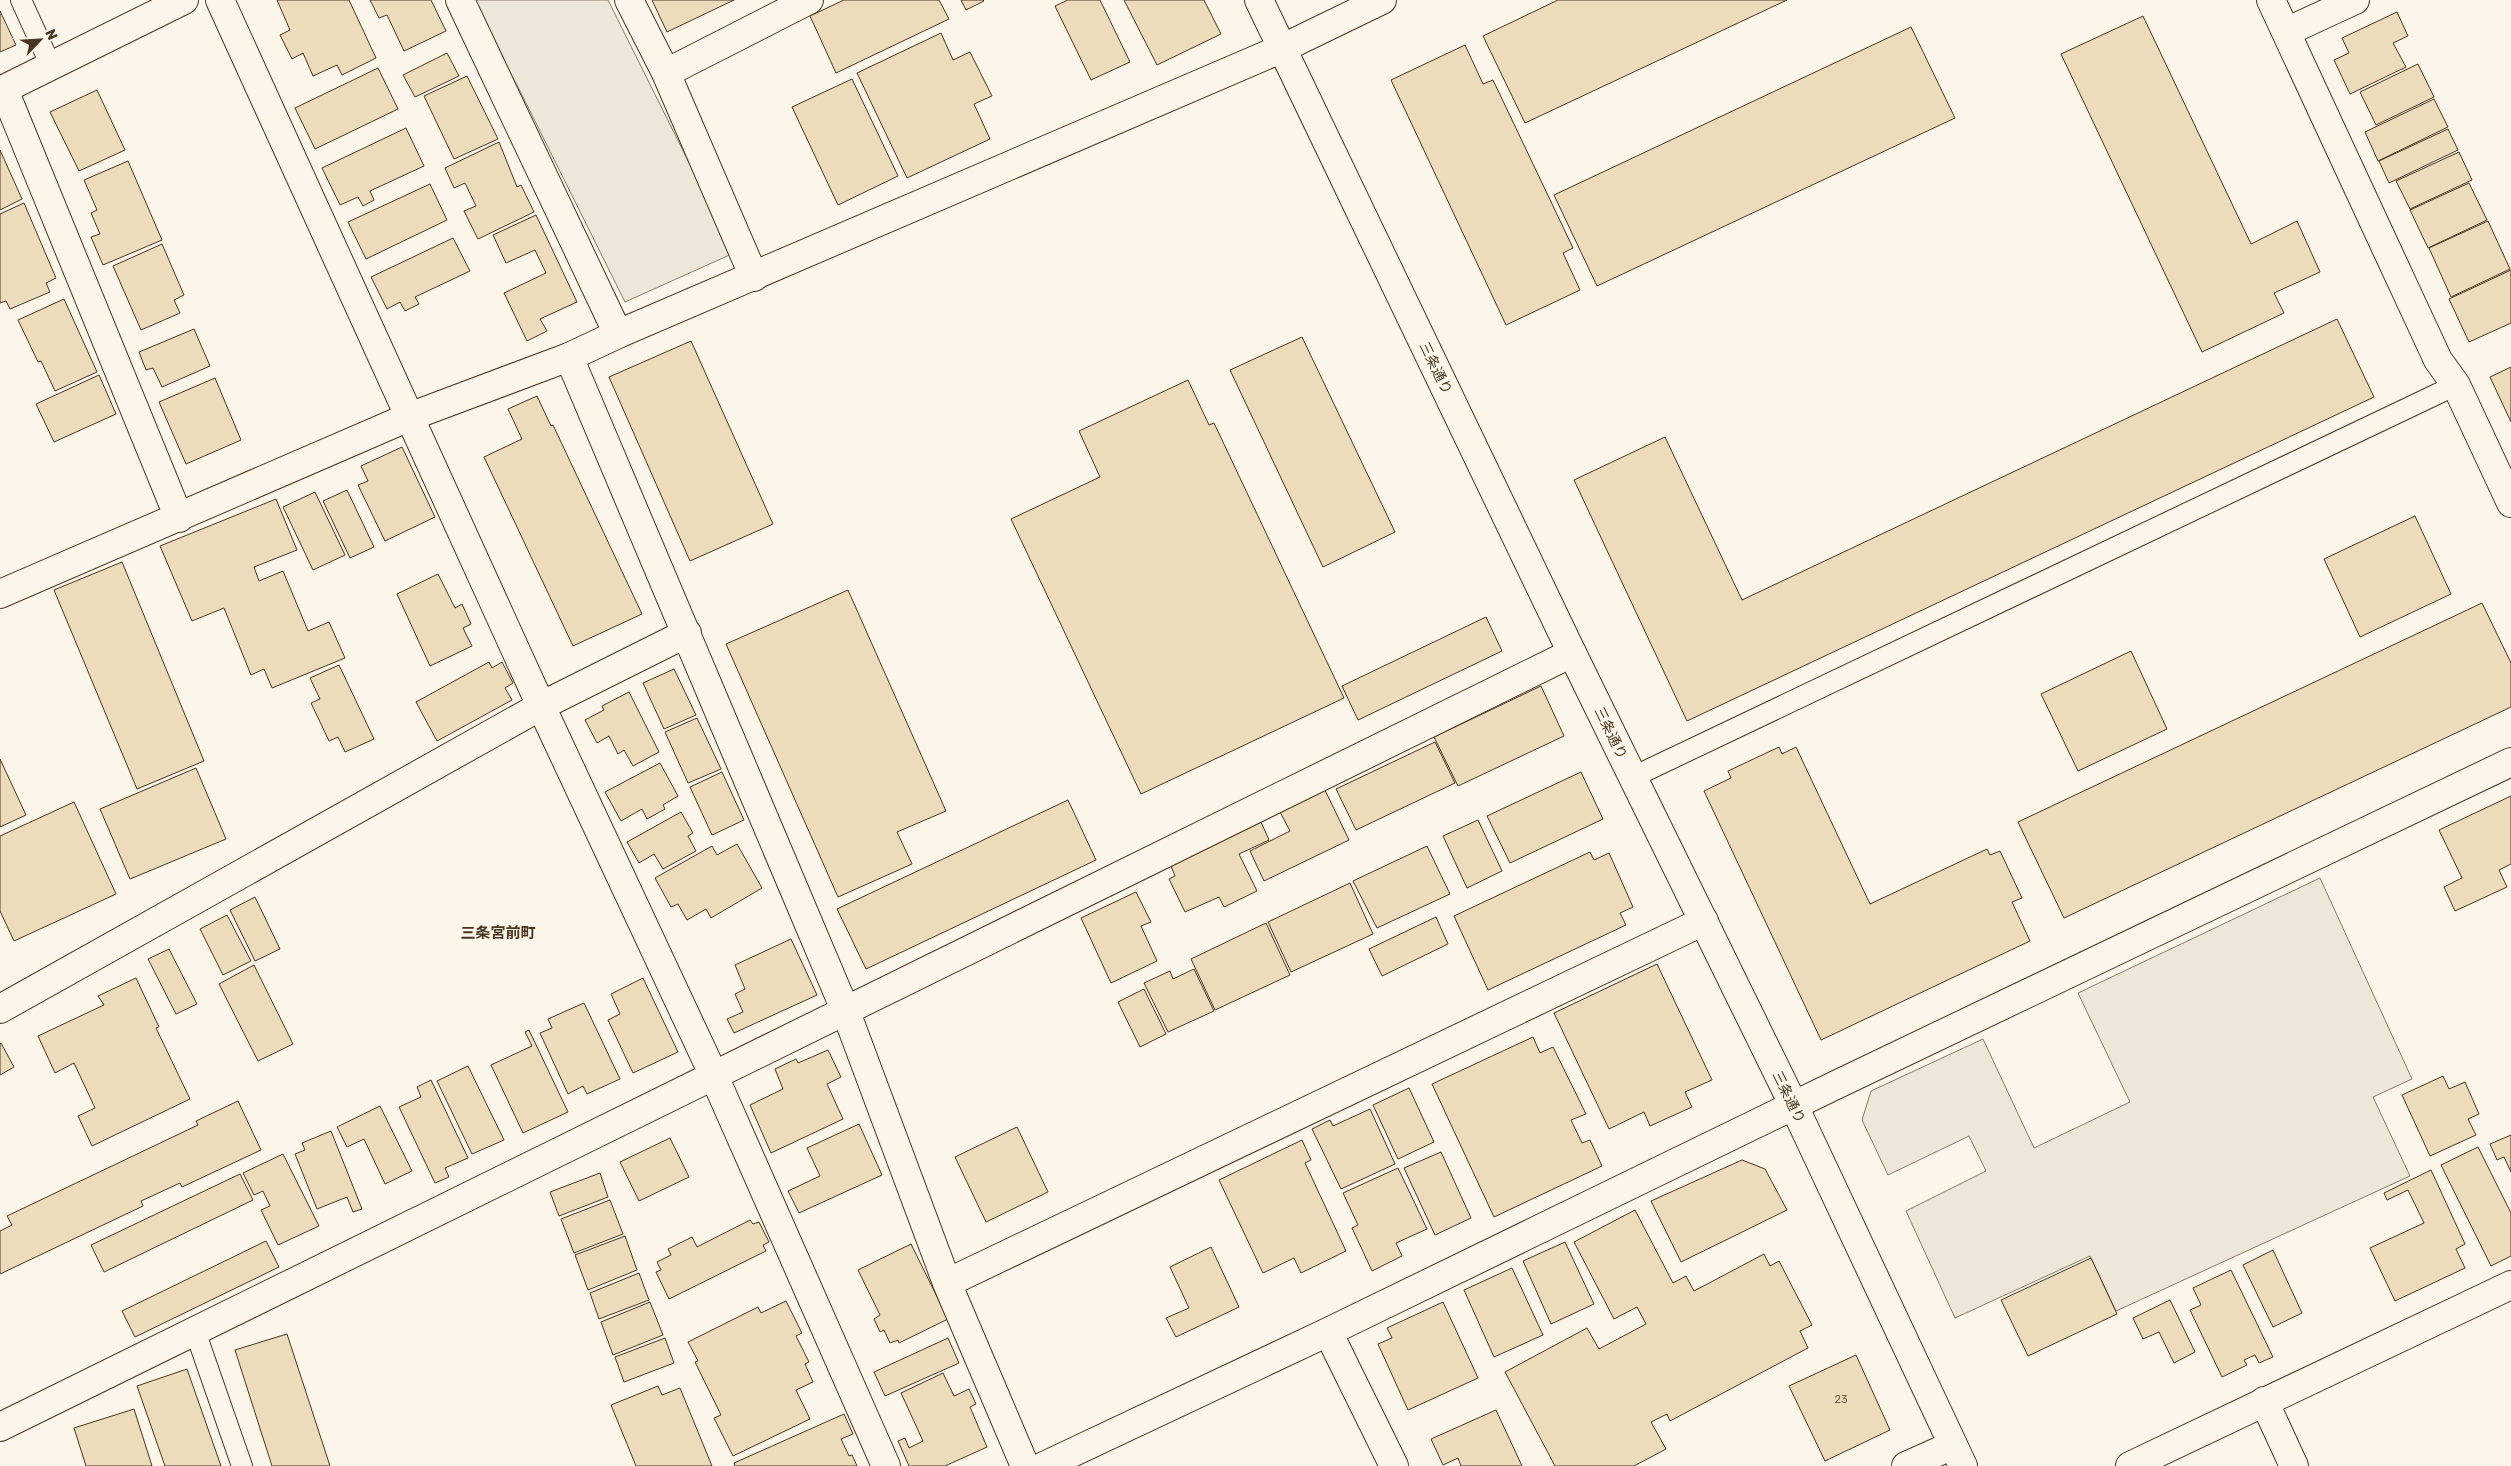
<svg xmlns="http://www.w3.org/2000/svg" width="2511" height="1466" viewBox="0 0 2511 1466" font-family="Rubik,'Noto Sans JP',sans-serif">
  <style>
    .parking { fill: #ede7d9; stroke: #887966 }
    .building { fill: #ecdcbc; stroke: #4a3520 }
    .lines { fill: none; stroke-linecap: round; stroke-linejoin: round }
    .lane-casing { stroke: #4a3520; stroke-width: 22 }
    .street-casing { stroke: #4a3520; stroke-width: 30 }
    .secondary-casing { stroke: #4a3520; stroke-width: 30 }
    .lane { stroke: #fbf6e9; stroke-width: 20 }
    .street { stroke: #fbf6e9; stroke-width: 28 }
    .secondary { stroke: #fbf6e9; stroke-width: 28 }
    .labels { text-anchor: middle; stroke-width: 4; stroke-linejoin: round; paint-order: stroke }
    .number-label { font-size: 11px; fill: #725f47 }
    .street-label { font-size: 14px; fill: #4a3520; stroke: #fbf6e9 }
    .neighbourhood-label { font-size: 15px; font-weight: bold; fill: #4a3520; stroke: #fbf6e9 }
  </style>
  <rect width="100%" height="100%" fill="#fbf6e9"/>
  <path class="parking" d="M472,0H608L734,253L625,302L520,91Z
    M2320,878L2412,1079L2373,1097L2410,1176L2116,1311L2090,1256L1955,1318L1906,1211L1986,1171L1969,1136L1888,1175L1862,1120L1871,1091L1983,1039L2034,1148L2130,1102L2078,993Z"/>
  <path class="building" d="M277,0H349L376,58L342,75L337,65L313,76L303,53L292,59L280,35L290,30Z
    M370,0H431L446,31L404,51L387,15L379,18Z
    M652,0H734L667,32Z
    M844,0H939L949,19L836,73L810,16Z
    M961,0H983L984,1L966,10Z
    M1068,0H1100L1130,62L1091,80L1055,6Z
    M1124,0H1204L1221,34L1157,65Z
    M1558,0H1787L1525,123L1483,36Z
    M0,11L16,45L0,52Z
    M2397,12L2408,36L2393,43L2406,67L2350,94L2334,60L2349,53L2342,38Z
    M2143,16L2251,244L2297,221L2320,272L2274,293L2284,313L2202,352L2061,54Z
    M1911,27L1955,118L1597,286L1554,195Z
    M941,33L953,60L970,52L992,96L974,104L990,139L907,178L857,73Z
    M1465,45L1483,84L1493,80L1573,248L1563,253L1580,290L1506,325L1391,80Z
    M447,53L459,76L415,97L403,75Z
    M2418,64L2434,97L2376,125L2360,92Z
    M378,68L398,109L315,149L295,108Z
    M467,76L498,139L454,159L424,96Z
    M852,79L898,176L838,205L792,107Z
    M97,90L125,150L79,171L50,112Z
    M2434,99L2448,127L2378,161L2365,132Z
    M406,128L424,166L370,191L374,200L363,206L358,197L340,205L322,168Z
    M2448,129L2458,150L2389,183L2379,161Z
    M499,142L517,187L521,185L534,212L478,239L464,211L476,206L465,183L454,188L445,168Z
    M0,150L22,199L0,210Z
    M2459,152L2472,180L2410,209L2396,181Z
    M128,161L162,240L103,265L91,237L100,234L91,213L97,210L84,180Z
    M2469,183L2487,220L2428,248L2410,210Z
    M430,184L447,220L366,259L348,222Z
    M24,203L56,278L46,283L50,292L10,309L6,301L0,303V214Z
    M536,215L577,302L540,319L547,331L527,341L504,293L546,273L535,250L506,263L493,235Z
    M2488,221L2510,269L2451,297L2429,248Z
    M453,238L470,271L415,297L419,304L405,311L400,302L387,309L371,277Z
    M162,244L184,295L174,300L180,313L141,330L113,266Z
    M2511,270V323L2469,342L2449,299Z
    M64,299L97,372L55,391L41,361L38,362L18,320Z
    M2337,319L2374,397L1687,721L1574,480L1665,437L1742,600Z
    M194,329L210,366L162,387L153,368L146,370L139,352Z
    M1302,337L1395,532L1323,567L1230,370Z
    M691,341L773,524L690,561L609,377Z
    M2511,367V422L2490,377Z
    M99,375L116,414L54,442L36,404Z
    M215,378L241,440L186,464L159,402Z
    M1188,380L1209,425L1214,423L1344,698L1141,794L1011,519L1100,477L1079,431Z
    M537,396L551,426L553,425L642,614L573,646L484,457L522,439L508,409Z
    M402,447L435,517L385,541L358,485L368,481L361,466Z
    M347,490L374,547L350,558L323,501Z
    M315,492L345,555L313,570L283,507Z
    M276,499L297,550L254,567L259,581L283,571L308,631L329,622L345,658L272,688L264,669L251,675L224,608L192,621L160,546Z
    M2415,516L2451,594L2360,637L2324,559Z
    M122,562L204,761L137,789L54,590Z
    M438,574L455,608L462,604L471,624L463,628L472,646L430,666L397,594Z
    M848,590L946,811L897,832L912,864L838,897L726,644Z
    M2482,603L2511,663V707L2064,918L2018,822Z
    M1486,617L1502,651L1358,720L1342,686Z
    M2131,651L2167,729L2078,771L2041,694Z
    M489,662L492,668L502,662L513,683L505,688L512,700L437,741L416,702Z
    M339,665L374,739L345,752L338,737L329,741L311,703L320,699L310,678Z
    M674,669L696,715L664,729L643,683Z
    M1541,686L1564,736L1458,786L1434,737Z
    M629,692L659,752L633,766L624,750L618,754L609,736L597,743L585,720L604,710L602,706Z
    M697,718L721,769L688,783L665,732Z
    M1435,742L1455,783L1356,830L1336,789Z
    M1779,747L1782,754L1796,747L1870,904L1987,849L1990,855L2000,851L2022,898L2012,902L2030,941L1821,1040L1704,791L1731,778L1728,771Z
    M0,759L26,815L0,827Z
    M660,763L678,796L663,805L665,809L647,819L642,809L621,821L605,792Z
    M196,768L226,839L130,879L100,809Z
    M722,772L744,820L712,835L690,787Z
    M1581,772L1603,819L1510,863L1487,816Z
    M1324,788L1349,840L1264,881L1250,851L1290,831L1279,810Z
    M2511,796V864L2499,870L2507,887L2455,911L2444,887L2462,878L2439,830Z
    M1068,800L1096,860L866,969L837,909Z
    M74,802L116,894L14,941L0,911V836Z
    M681,812L693,833L688,836L696,851L663,869L654,854L639,863L627,842Z
    M1478,820L1502,871L1467,888L1443,836Z
    M1261,822L1269,840L1239,854L1257,891L1224,907L1219,897L1185,912L1169,879L1175,876L1171,866Z
    M737,844L762,888L711,918L706,909L687,920L678,904L671,907L655,878L712,846L717,855Z
    M1427,846L1450,894L1377,928L1353,881Z
    M1590,852L1594,860L1609,853L1633,907L1620,913L1626,925L1488,990L1454,916Z
    M1350,883L1373,934L1291,972L1268,922Z
    M1136,892L1151,922L1141,926L1157,961L1111,983L1081,918Z
    M255,897L280,949L255,961L230,910Z
    M227,915L251,961L223,975L200,929Z
    M1436,917L1448,944L1382,976L1369,949Z
    M1266,923L1290,975L1215,1010L1191,959Z
    M791,939L817,995L734,1033L727,1019L743,1012L735,994L745,989L735,965Z
    M169,949L197,1004L176,1014L148,959Z
    M1657,964L1712,1080L1685,1092L1692,1107L1650,1126L1644,1112L1609,1129L1554,1013Z
    M254,965L293,1044L258,1061L219,984Z
    M1194,969L1214,1011L1168,1032L1144,983L1170,971L1173,979Z
    M136,978L159,1027L156,1028L190,1099L92,1146L78,1116L95,1108L74,1063L55,1073L38,1036L104,1005L98,996Z
    M643,978L678,1052L633,1073L608,1020L620,1014L611,994Z
    M1144,989L1166,1034L1140,1047L1118,1002Z
    M584,1003L620,1079L587,1094L583,1086L568,1094L540,1033L552,1028L548,1019Z
    M529,1030L568,1112L523,1133L491,1065L532,1046L525,1032Z
    M1533,1037L1540,1053L1553,1047L1586,1114L1571,1120L1582,1143L1590,1140L1602,1166L1494,1217L1432,1084Z
    M1,1043L14,1067L0,1075V1044Z
    M828,1050L841,1077L827,1084L843,1119L771,1153L750,1105L783,1089L775,1069L796,1059L798,1063Z
    M468,1066L504,1140L472,1154L437,1081Z
    M2443,1076L2449,1089L2465,1082L2479,1114L2468,1119L2476,1135L2430,1156L2402,1095Z
    M431,1080L468,1158L445,1168L449,1177L435,1183L399,1107L421,1097L417,1087Z
    M1409,1088L1434,1142L1398,1159L1373,1105Z
    M238,1101L261,1150L182,1187L180,1183L141,1201L143,1206L0,1274V1231L12,1225L7,1216L198,1125L196,1121Z
    M380,1106L412,1171L385,1184L364,1139L347,1147L337,1127Z
    M1370,1109L1395,1164L1341,1189L1312,1129L1330,1120L1333,1126Z
    M859,1124L882,1175L799,1213L788,1191L820,1176L807,1148Z
    M1017,1127L1048,1192L986,1222L955,1157Z
    M331,1131L362,1209L353,1212L347,1197L317,1209L295,1154L305,1150L302,1143Z
    M2511,1135V1172L2504,1157L2497,1160L2490,1144Z
    M670,1138L689,1177L639,1201L620,1162Z
    M1302,1140L1311,1160L1305,1163L1346,1251L1301,1273L1294,1258L1263,1273L1219,1180Z
    M2478,1147L2511,1213V1256L2491,1266L2441,1165Z
    M1441,1152L1471,1218L1435,1235L1404,1168Z
    M283,1154L319,1226L278,1245L261,1210L270,1206L263,1191L254,1195L243,1173Z
    M1742,1160L1765,1169L1787,1210L1681,1262L1651,1201Z
    M1398,1168L1427,1229L1396,1243L1402,1256L1372,1271L1352,1228L1358,1225L1343,1193Z
    M2431,1170L2465,1244L2456,1249L2465,1268L2395,1301L2370,1248L2424,1223L2408,1190L2387,1200L2384,1193Z
    M600,1173L608,1197L559,1216L550,1192Z
    M240,1174L253,1200L104,1272L91,1245Z
    M610,1200L623,1234L574,1253L561,1219Z
    M1635,1210L1673,1283L1686,1276L1694,1291L1764,1254L1770,1266L1779,1261L1812,1325L1800,1331L1808,1348L1670,1421L1667,1414L1651,1422L1666,1449L1634,1466H1555L1505,1372L1587,1328L1599,1349L1646,1324L1637,1307L1614,1319L1574,1242Z
    M750,1220L753,1224L759,1222L769,1242L763,1245L766,1251L669,1299L656,1272L661,1270L657,1262L671,1255L668,1249L692,1237L697,1247Z
    M625,1236L637,1270L588,1290L575,1255Z
    M266,1241L279,1267L135,1337L122,1311Z
    M1565,1242L1594,1304L1551,1324L1523,1261Z
    M911,1244L948,1319L899,1343L898,1340L890,1343L884,1330L880,1332L874,1319L880,1315L858,1270Z
    M1211,1247L1239,1307L1176,1337L1166,1318L1189,1308L1170,1267Z
    M2273,1250L2302,1313L2273,1327L2243,1265Z
    M2091,1258L2117,1314L2028,1356L2001,1300Z
    M1512,1268L1543,1335L1494,1357L1464,1290Z
    M2231,1270L2273,1357L2259,1363L2255,1355L2244,1360L2247,1365L2222,1377L2190,1310L2201,1305L2193,1288Z
    M639,1273L649,1300L599,1319L590,1293Z
    M2170,1300L2195,1352L2174,1363L2159,1332L2143,1339L2133,1318Z
    M786,1301L802,1333L796,1336L809,1362L805,1364L813,1382L796,1390L810,1419L733,1456L714,1418L721,1415L695,1362L698,1361L688,1342L758,1307L761,1313Z
    M650,1302L663,1335L613,1355L601,1322Z
    M1443,1302L1478,1378L1408,1410L1378,1344L1392,1338L1387,1328Z
    M287,1334L330,1466H272L235,1350Z
    M665,1338L674,1363L624,1382L615,1357Z
    M948,1338L959,1363L885,1396L874,1372Z
    M1856,1355L1890,1430L1825,1461L1789,1386Z
    M187,1369L221,1466H165L137,1386Z
    M943,1373L954,1396L969,1389L976,1404L970,1407L987,1447L945,1466H909L898,1441L905,1438L909,1448L923,1441L901,1393Z
    M658,1386L662,1395L680,1388L712,1466H636L611,1405Z
    M134,1409L152,1466H86L74,1428Z
    M1496,1410L1522,1466H1461L1458,1458L1443,1465L1431,1439Z
    M844,1414L853,1434L841,1439L849,1456L852,1455L857,1466H735L734,1463Z"/>
  <g class="lines">
    <defs>
      <path id="lane" d="M21,0L51,66
        M1633,777L2456,385
        M195,1331L242,1466"/>
      <path id="street" d="M220,0L541,706L714,1076L886,1466
        M460,0L618,334
        M629,0L666,73L754,277
        M2271,0L2438,360L2456,385L2511,503
        M2286,32L2355,0
        M666,73L809,0
        M4,90L179,518
        M0,91L184,0
        M569,357L846,1012L947,1283L1025,1466
        M0,1009L541,706L687,633
        M947,1283L1704,921
        M1328,1332L1394,1466
        M2264,1401L2294,1466
        M0,1427L1572,653
        M1044,1466L1328,1332L1840,1083L2511,762
        M1906,1466L1953,1445
        M2130,1466L2511,1285"/>
      <path id="secondary" d="M1259,0L1572,653L1794,1106L1963,1466
        M0,594L409,417L569,357L618,334L1283,48L1382,0"/>
    </defs>
    <use href="#lane" class="lane-casing"/>
    <use href="#street" class="street-casing"/>
    <use href="#secondary" class="secondary-casing"/>
    <use href="#lane" class="lane"/>
    <use href="#street" class="street"/>
    <use href="#secondary" class="secondary"/>
  </g>
  <g class="labels">
    <g class="number-label">
      <text x="1841" y="1403">23</text>
    </g>
    <g class="street-label">
      <text transform="translate(1436 368) rotate(64)" y="5">三条通り</text>
      <text transform="translate(1611 733) rotate(64)" y="5">三条通り</text>
      <text transform="translate(1789 1097) rotate(64)" y="5">三条通り</text>
    </g>
    <g class="neighbourhood-label">
      <text x="498" y="938">三条宮前町</text>
    </g>
  </g>
  <g transform="translate(40 40) rotate(65)" stroke="#fbf6e9" stroke-width="4" paint-order="stroke">
  <path d="M0-4L9 19L0 12L-9 19Z" fill="#4a3520"/>
  <text y="-8" font-size="14" font-weight="bold" text-anchor="middle" fill="#4a3520">N</text>
  </g>
</svg>
